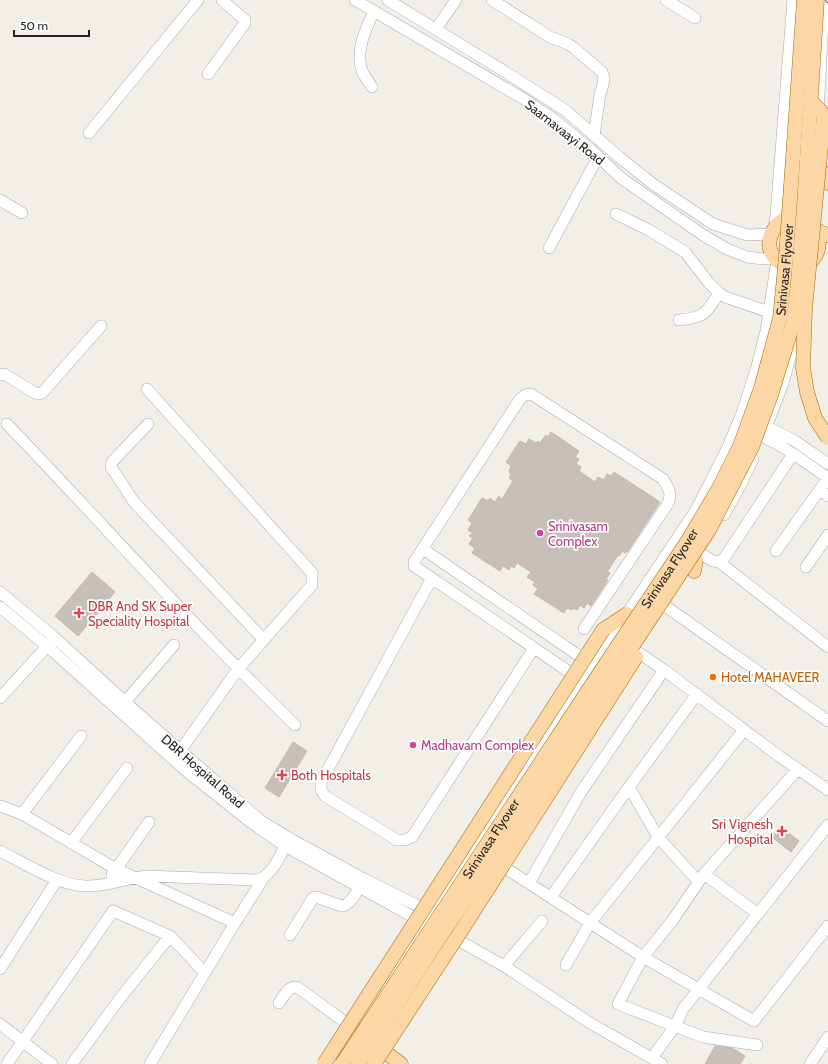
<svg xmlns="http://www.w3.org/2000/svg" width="828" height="1064" viewBox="0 0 828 1064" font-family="Cabin,sans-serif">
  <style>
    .building { fill: #c7bfb8; stroke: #c4b6ab }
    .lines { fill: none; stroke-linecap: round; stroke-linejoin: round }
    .minor-casing { stroke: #a9a9a9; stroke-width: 12 }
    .major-casing { stroke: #a06b00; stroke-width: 15 }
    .minor { stroke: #fff; stroke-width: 11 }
    .major { stroke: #fcd6a4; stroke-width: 14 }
    .rail-casing { stroke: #707070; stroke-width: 4.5 }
    .rail { stroke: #fff; stroke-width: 3; stroke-dasharray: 9; stroke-linecap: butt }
    .major-bridge-casing { stroke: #a06b00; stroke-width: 15; stroke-linecap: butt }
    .major-bridge { stroke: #fcd6a4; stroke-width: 14 }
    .hotel-dot { fill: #d1479c; stroke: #fff; stroke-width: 1.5 }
    .health-dot { fill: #e0444e; stroke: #fff; stroke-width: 1.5 }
    .food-dot { fill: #e8710a; stroke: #fff; stroke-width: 1.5 }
    .labels { text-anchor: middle; stroke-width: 3.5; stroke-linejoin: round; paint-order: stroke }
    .street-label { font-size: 13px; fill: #222; stroke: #fff }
    .hotel-label { font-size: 13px; fill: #b23c85; stroke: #fff; text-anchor: start }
    .health-label { font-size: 13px; fill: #be3a42; stroke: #fff; text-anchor: start }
    .food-label { font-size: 13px; fill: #c56008; stroke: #fff; text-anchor: start }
  </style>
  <rect width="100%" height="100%" fill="#f2efe9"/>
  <path class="building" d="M551,432L579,451L575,457L579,459L576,464L581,467L579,471L595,482L598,477L604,480L607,474L611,476L614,472L660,502L628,551L625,553L622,551L619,556L618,555L607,572L610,573L606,579L608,580L591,606L587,603L584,608L580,605L577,610L573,608L572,610L567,608L564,613L534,594L538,589L533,585L535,582L527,577L531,572L517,563L514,568L511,566L509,570L503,566L500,571L472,553L475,548L469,544L473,538L469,536L473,533L468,530L472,523L468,520L482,498L488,501L490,498L495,502L499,496L502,499L513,481L509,478L511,475L509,471L511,466L506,462L520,441L526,444L529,439L536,443L538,441L540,443L546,435L548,437Z
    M92,572L115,592L78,636L55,616Z
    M293,742L307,751L279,797L265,788Z
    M780,826L799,841L791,852L772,837Z
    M715,1046L732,1048L745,1056L740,1064H705Z"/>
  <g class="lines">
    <defs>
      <path id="minor" d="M355,0L524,99L555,120L590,149L621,178L703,235L727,249L747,257L764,259L774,257
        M388,0L507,73L565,110L619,157L653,184L713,224L747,235L771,234
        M492,0L550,37L568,44L574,48L602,72L604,78L603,85L600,94L594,136
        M666,0L695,18
        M436,29L456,0
        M208,74L245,23V20L222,0
        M372,87C369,82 364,76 362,71C355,50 366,29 374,11
        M818,114L824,0
        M89,133L198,0
        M0,200L22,213
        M616,214L649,230L685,252L709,283L719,293L725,297L769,312
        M775,227L793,0
        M549,248L598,157
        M679,320C705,317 705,315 719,293
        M0,375L4,374L35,393L39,394L42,393L101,326
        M147,389L312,573V585L238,669L180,751
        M760,423L795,441L828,464
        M7,424C103,524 195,628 295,725
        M148,424L112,462L111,467L134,502L263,639
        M767,425L783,383L797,333
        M750,432C779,441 803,461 828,478
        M820,490L828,496
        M724,515L740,486L753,459
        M423,549L591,664
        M776,551L828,478
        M701,554L713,561L719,562L723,560L793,454
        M719,562L828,647
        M806,567L828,535
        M432,578L321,782V790L325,796L397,840H405L412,837L534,648
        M0,592L54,637L134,710L261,821L289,838L364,879L430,912
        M0,607L47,646L185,770L249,821L285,846L424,923
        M668,608L828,721
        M639,653L664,670L779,756L828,790
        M581,680L414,566V562L520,399L525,395L531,394L663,479C669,489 673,494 667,505L584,629
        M0,698L52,641
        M125,702L174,645
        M629,787L697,694
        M0,806L22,814L116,869L235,923L264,877
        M22,814L81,736
        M71,843L127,768
        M0,851C24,863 58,885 85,886C105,887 126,878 146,876L258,880C274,874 281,853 289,839
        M496,862L643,957L672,921L704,874L798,769
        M704,874L758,914
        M112,875L149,822
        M529,883L581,792L664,670
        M551,897L629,787L658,837L698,881
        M290,935L313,898L316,897L342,906C350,905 355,894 360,887
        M449,935L504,966L590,1023L662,1064
        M566,965L590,923L744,730
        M504,966L542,921
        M0,969L57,880
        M383,985L463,866L537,749L696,510L727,449L742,413L756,370L766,331L777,260
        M279,1003C284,996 288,986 297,987L353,1028
        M0,1024L52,1064
        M757,1045L703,1037L618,1004L643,957L754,1021L828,926
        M652,1058L675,1026L683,1009L828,825
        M7,1064L113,911L170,936L205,973
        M72,1064L121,997L170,936
        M150,1064L235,923
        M810,1064L828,1037"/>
      <path id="major" d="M816,161L828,183
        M818,232C828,287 750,270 774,229C778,221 788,217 797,217C807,218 811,224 817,230C820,233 824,234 828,235
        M694,571L696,560
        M603,630L627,614
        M353,1028L401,1064"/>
    </defs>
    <use href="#minor" class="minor-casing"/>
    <use href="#major" class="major-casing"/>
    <use href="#minor" class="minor"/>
    <use href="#major" class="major"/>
    <defs>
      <path id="rail" d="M827,0L828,1"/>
    </defs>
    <use href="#rail" class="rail-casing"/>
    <use href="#rail" class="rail"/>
    <defs>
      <g id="major-bridge">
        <path d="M811,101L824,115L805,309L803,368L807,392L815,418L828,438"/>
        <path d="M324,1064L603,630"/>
        <path id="s1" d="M342,1064L601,671L687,542L719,488L740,446L761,388L780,318L786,257L804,0"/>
        <path d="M358,1064L444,931L709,530L752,447L771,395L793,324L798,282L804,206L817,0"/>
        <path d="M374,1064L461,931L636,657"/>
      </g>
    </defs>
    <use href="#major-bridge" class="major-bridge-casing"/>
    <use href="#major-bridge" class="major-bridge"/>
  </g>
  <g class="hotel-dot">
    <circle cx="540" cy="533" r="4"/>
    <circle cx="413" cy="745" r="4"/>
  </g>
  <g class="health-dot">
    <path d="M77 607h4v4h4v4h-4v4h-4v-4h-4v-4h4z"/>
    <path d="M280 769h4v4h4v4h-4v4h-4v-4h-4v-4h4z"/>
    <path d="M780 825h4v4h4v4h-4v4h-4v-4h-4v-4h4z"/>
  </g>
  <circle class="food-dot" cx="713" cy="677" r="4"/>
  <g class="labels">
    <g class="street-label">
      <text transform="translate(565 132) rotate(38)" y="5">Saamavaayi Road</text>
      <text dy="5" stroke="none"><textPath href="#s1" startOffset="918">Srinivasa Flyover</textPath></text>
      <text dy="5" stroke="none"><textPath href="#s1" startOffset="594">Srinivasa Flyover</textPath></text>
      <text transform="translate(203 771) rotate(41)" y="5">DBR Hospital Road</text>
      <text dy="5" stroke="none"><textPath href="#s1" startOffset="270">Srinivasa Flyover</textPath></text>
    </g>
    <g class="hotel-label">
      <text x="548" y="531">Srinivasam<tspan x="548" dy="15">Complex</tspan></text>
      <text x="421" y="750">Madhavam Complex</text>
    </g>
    <g class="health-label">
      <text x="88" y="611">DBR And SK Super<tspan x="88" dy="15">Speciality Hospital</tspan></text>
      <text x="291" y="780">Both Hospitals</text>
      <text x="773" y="829" text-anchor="end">Sri Vignesh<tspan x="773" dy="15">Hospital</tspan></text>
    </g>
    <g class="food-label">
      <text x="721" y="682">Hotel MAHAVEER</text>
    </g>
  </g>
  <path d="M14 30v6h75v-6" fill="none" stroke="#222222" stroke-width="2"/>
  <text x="20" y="30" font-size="12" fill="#222222" stroke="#ffffff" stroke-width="3" paint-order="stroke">50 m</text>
</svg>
